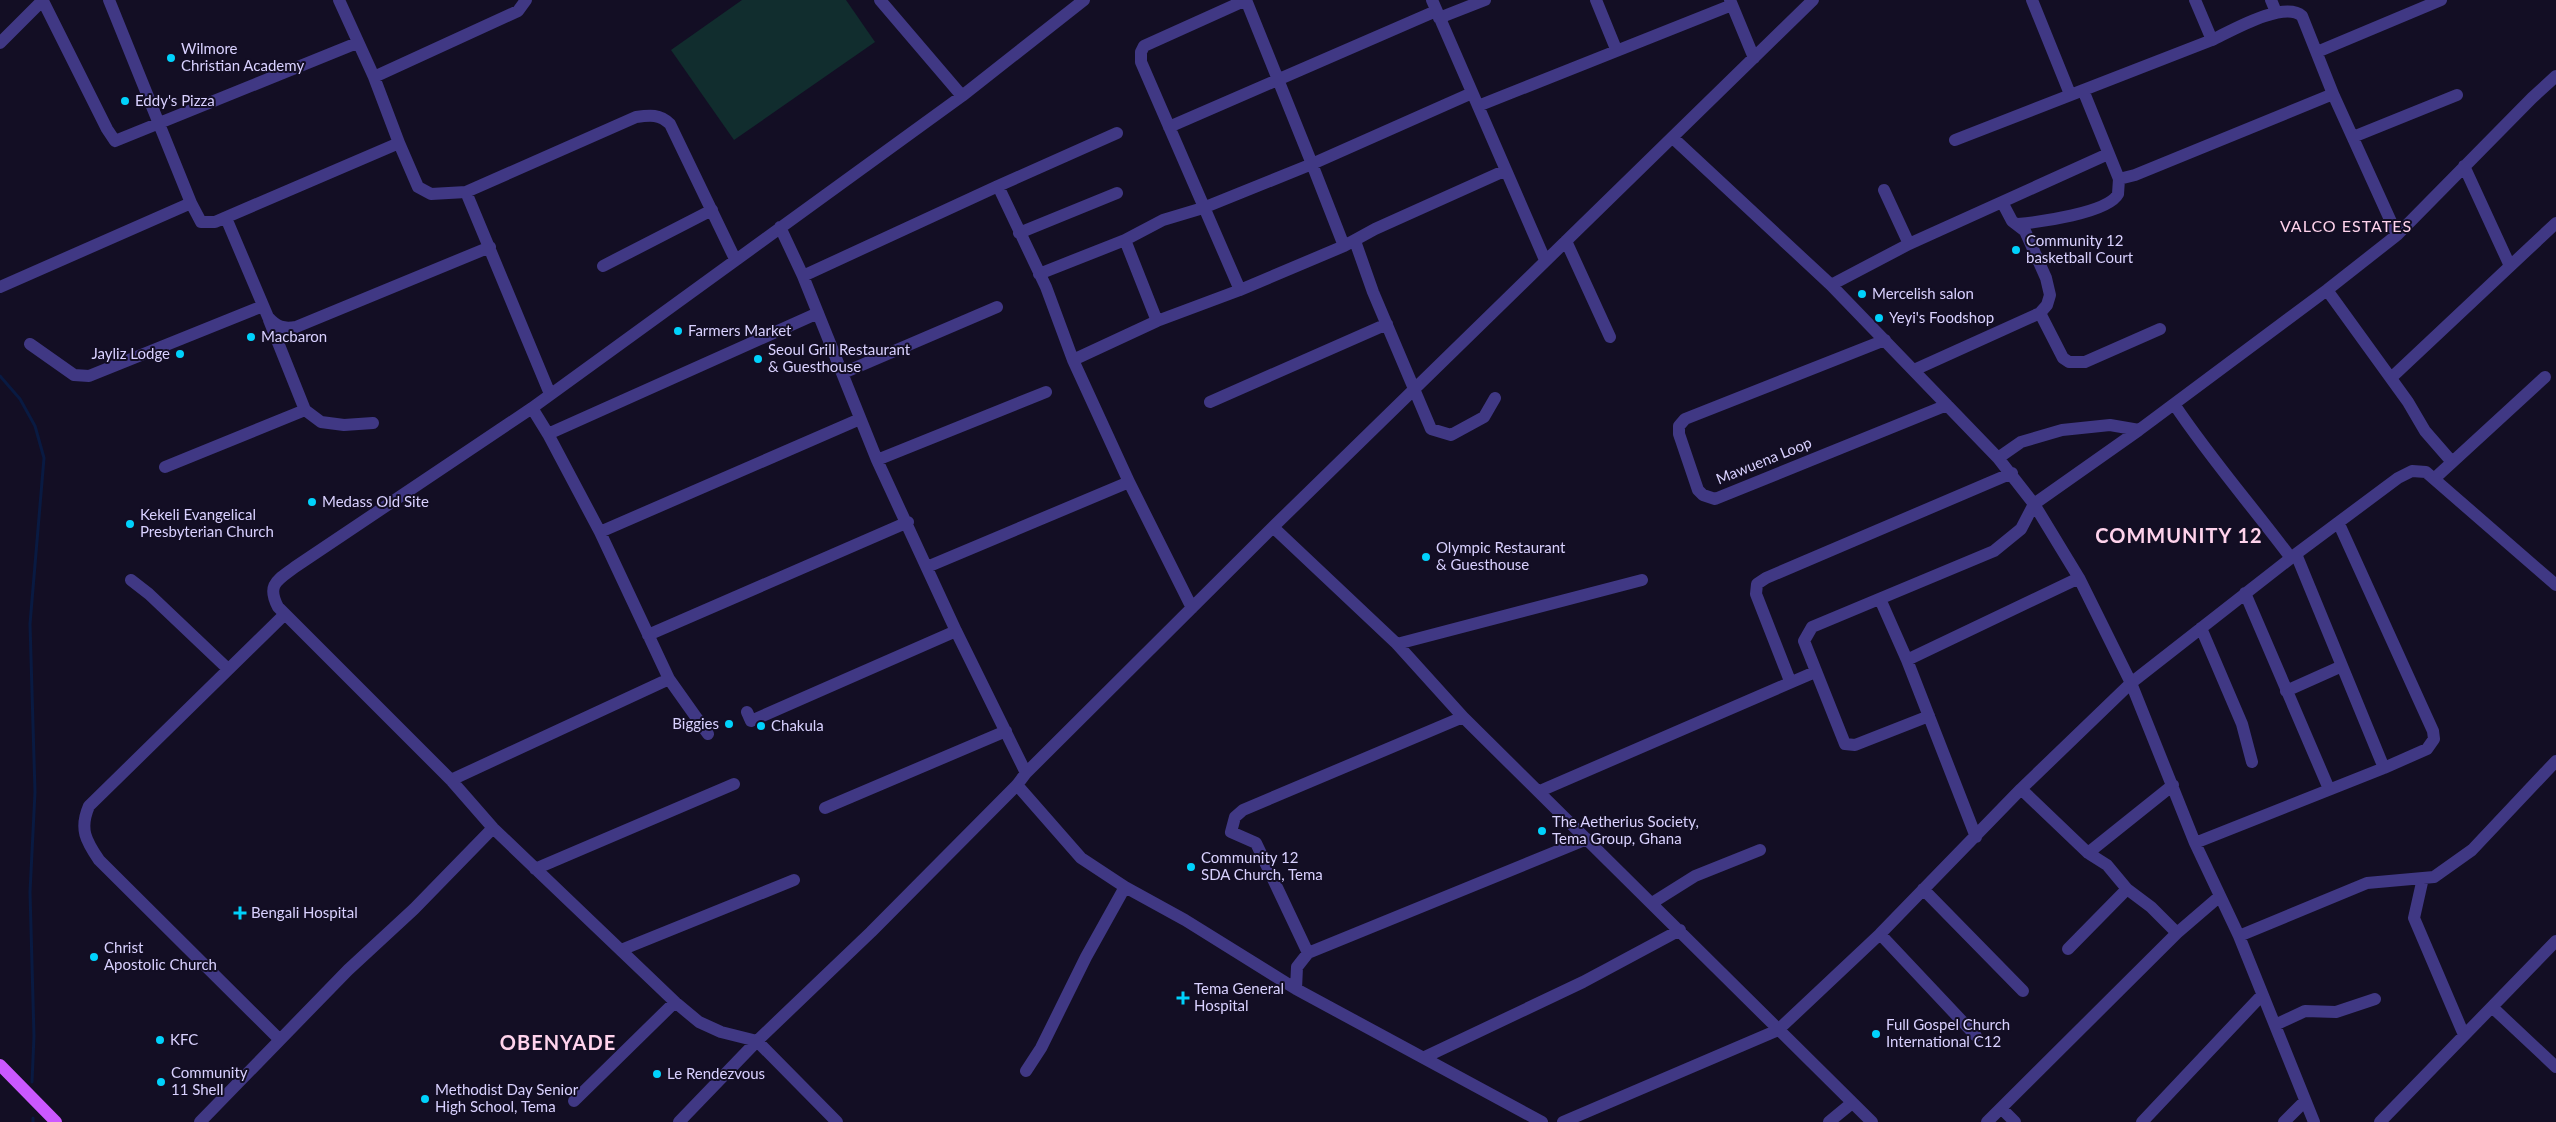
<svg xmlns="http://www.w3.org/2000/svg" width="2556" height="1122" viewBox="0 0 2556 1122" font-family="Lato,sans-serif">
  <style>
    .garden { fill: #112d2e }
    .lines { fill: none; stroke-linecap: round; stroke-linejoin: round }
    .stream { stroke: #091a42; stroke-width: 3 }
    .minor { stroke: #403884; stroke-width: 12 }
    .major { stroke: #cb58ff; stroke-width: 12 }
    .poi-dot { fill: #00d2fc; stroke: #130e24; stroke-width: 2 }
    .labels { text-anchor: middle; stroke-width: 4; stroke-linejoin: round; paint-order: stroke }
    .poi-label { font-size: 15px; fill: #d9d1ff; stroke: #130e24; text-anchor: start }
    .street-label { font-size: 15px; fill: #d9d1ff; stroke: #130e24 }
    .neighbourhood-label { font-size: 16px; letter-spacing: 1px; fill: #ffd3ec; stroke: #130e24 }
    .district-label { font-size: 20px; font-weight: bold; letter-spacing: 1px; fill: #ffd3ec; stroke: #130e24 }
  </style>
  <rect width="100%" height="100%" fill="#130e24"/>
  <path class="garden" d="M742,0H846L875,42L734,140L671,50Z"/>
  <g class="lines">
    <path class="stream" d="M0,376L20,399L35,426L44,458L30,624L35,792L30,892L34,1036L32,1082
      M33,1122V1118"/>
    <path class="minor" d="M109,0L191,203
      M339,0L374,77L399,143L418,187L431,194L466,192L636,117C650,115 660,114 670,124L735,259
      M880,0L962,96
      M1246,0L1312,164L1472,93
      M1432,0L1545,260
      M1596,0L1616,49
      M1730,0L1754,58
      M2032,0L2070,94
      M2271,0L2276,12
      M43,1L107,129L115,141L357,43
      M1439,18L1485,0
      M2212,40C2231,31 2284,0 2302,16L2333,94L2397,235L2532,98L2556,76
      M0,43L43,0
      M2317,52L2441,0
      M374,77L518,11L526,0
      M2083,90L2119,179L2135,175L2333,94
      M1478,106L1732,5
      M1169,127L1436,11
      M2353,137L2457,95
      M1673,138L1831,285L1998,458L2034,504L2079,578L2131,683L2195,843L2239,936L2314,1122
      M1955,140L2212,40L2195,0
      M2464,166L2510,266
      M998,186L1117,133
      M1884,190L1909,244
      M466,192L550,394
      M226,218L268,317C277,327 283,329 296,327L490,247
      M2018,224C2039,222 2108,213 2118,194L2119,179
      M780,227L803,276L877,460L956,631L1026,773
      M1019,233L1117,193
      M1125,240L1157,321
      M1355,241L1373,292L1431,429L1451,435L1484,417L1495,398
      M1566,241L1610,337
      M603,266L712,210
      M1039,274L1125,240L1163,220L1203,208L1312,164L1344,246
      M803,276L998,186L1046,287L1073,360L1129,482
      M1831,285L1909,244L2108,154
      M0,287L191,203L201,222H215L399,143
      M1240,290L1141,62V52L1144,46L1246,0
      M2327,290L2408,402L2425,431L2452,462
      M2040,313L2063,358L2069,362H2085L2160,329
      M1885,340L1685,419L1679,426V434L1698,490L1703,495L1715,499L1947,405
      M30,344L74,375L89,376L263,306
      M1073,360L1157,321L1240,290L1344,246L1375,229L1504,171
      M1914,370L2040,313L2047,305L2050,295L2046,278L2025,231L2012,221L2002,202
      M843,373L997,307
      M2391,378L2556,223
      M1210,402L1387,324
      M2174,404C2210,458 2252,506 2291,558
      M532,408L548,434L818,313
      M305,410L321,422L344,425L373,423
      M1998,458L2021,442L2062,430L2110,425L2139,430
      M877,460L1046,392
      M165,467L305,410L269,320
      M2435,478L2545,377
      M1273,527L1397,644L1463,717L1872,1122
      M600,532L860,419
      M2296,554L2384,768
      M927,567L1129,482L1192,608
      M131,580L149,594L228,669
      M2245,593L2329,789
      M1880,599L1907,660L1976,837
      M2201,628L2242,724L2252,762
      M648,635L908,522
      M1397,644L1642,580
      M1907,660L2079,578
      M669,679L708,734
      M1790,681L1756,594L1757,584L1766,578L2012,473
      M2286,691L2342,666
      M747,712L751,721L956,631
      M1929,716L1855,745L1845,744L1804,641L1812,627L1994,551L2021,529L2034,504L2139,430L2327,290L2397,235
      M451,780L669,679L600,532L548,434
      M1017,785L1081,858L1125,887L1185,920L1296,989L1542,1122
      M2021,789L2088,853L2107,865L2127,889L2151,907L2177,933
      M1540,791L1815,672
      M825,808L1006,731
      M2195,843L2384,768L2427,749L2434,739L2433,731L2339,524
      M2088,853L2173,785
      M535,869L734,784
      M2423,878L2414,918L2464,1035
      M1923,889L2023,991
      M1652,903L1695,876L1760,850
      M1880,934L1976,1036
      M2239,936L2367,883L2434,877L2472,850L2556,761
      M2068,949L2127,889
      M621,950L794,880
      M1308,953L1256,843L1231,832L1235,817L1243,810L1463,717
      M1296,989L1297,967L1308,953L1587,839
      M2492,1007L2556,1067
      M2275,1025L2305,1011L2336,1012L2375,999
      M279,1039L99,860C86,841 79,829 89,806L285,614
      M1425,1057L1583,982L1680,930
      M1026,1071L1041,1048L1086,957L1125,887
      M574,1101L675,1002
      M2001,1108L2015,1122
      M200,1122L348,970L414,909L493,828
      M679,1122L757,1041L871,932L1017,785L1026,773L1273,527L1813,0
      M837,1122L757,1041L721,1032L699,1022L675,1002L493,828L451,780L278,607C266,584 278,580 295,567L532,408L962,96L1084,0
      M1563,1122L1778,1030L1880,934L2021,789L2131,683L2296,554L2398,478L2412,471L2426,472L2556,585
      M1829,1122L1852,1103
      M1987,1122L2177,933L2220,896
      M2142,1122L2262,995
      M2284,1122L2305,1101
      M2380,1122L2556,941"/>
    <path class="major" d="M0,1065L56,1122"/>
  </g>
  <g class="poi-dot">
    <circle cx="171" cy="58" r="5"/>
    <circle cx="125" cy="101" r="5"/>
    <circle cx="2016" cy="250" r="5"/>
    <circle cx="1862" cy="294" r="5"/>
    <circle cx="1879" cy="318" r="5"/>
    <circle cx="678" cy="331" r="5"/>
    <circle cx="251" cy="337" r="5"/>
    <circle cx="180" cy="354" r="5"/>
    <circle cx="758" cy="359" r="5"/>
    <circle cx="312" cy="502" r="5"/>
    <circle cx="130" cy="524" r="5"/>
    <circle cx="1426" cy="557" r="5"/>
    <circle cx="729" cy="724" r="5"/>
    <circle cx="761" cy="726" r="5"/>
    <circle cx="1542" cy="831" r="5"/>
    <circle cx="1191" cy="867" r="5"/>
    <path d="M237.5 905.5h5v5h5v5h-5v5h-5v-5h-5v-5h5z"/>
    <circle cx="94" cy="957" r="5"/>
    <path d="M1180.5 990.5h5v5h5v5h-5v5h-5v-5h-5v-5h5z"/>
    <circle cx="1876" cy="1034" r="5"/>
    <circle cx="160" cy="1040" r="5"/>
    <circle cx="657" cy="1074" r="5"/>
    <circle cx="161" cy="1082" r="5"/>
    <circle cx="425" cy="1099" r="5"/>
  </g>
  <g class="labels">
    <g class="poi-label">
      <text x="181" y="54">Wilmore<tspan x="181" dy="17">Christian Academy</tspan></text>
      <text x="135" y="106">Eddy's Pizza</text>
      <text x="2026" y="246">Community 12<tspan x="2026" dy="17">basketball Court</tspan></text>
      <text x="1872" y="299">Mercelish salon</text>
      <text x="1889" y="323">Yeyi's Foodshop</text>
      <text x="688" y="336">Farmers Market</text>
      <text x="261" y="342">Macbaron</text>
      <text x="768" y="355">Seoul Grill Restaurant<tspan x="768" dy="17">&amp; Guesthouse</tspan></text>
      <text x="170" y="359" text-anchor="end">Jayliz Lodge</text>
      <text x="322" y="507">Medass Old Site</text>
      <text x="140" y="520">Kekeli Evangelical<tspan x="140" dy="17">Presbyterian Church</tspan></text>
      <text x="1436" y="553">Olympic Restaurant<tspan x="1436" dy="17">&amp; Guesthouse</tspan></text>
      <text x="719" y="729" text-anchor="end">Biggies</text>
      <text x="771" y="731">Chakula</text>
      <text x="1552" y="827">The Aetherius Society,<tspan x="1552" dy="17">Tema Group, Ghana</tspan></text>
      <text x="1201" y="863">Community 12<tspan x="1201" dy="17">SDA Church, Tema</tspan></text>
      <text x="251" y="918">Bengali Hospital</text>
      <text x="104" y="953">Christ<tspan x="104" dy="17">Apostolic Church</tspan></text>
      <text x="1194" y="994">Tema General<tspan x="1194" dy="17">Hospital</tspan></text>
      <text x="1886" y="1030">Full Gospel Church<tspan x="1886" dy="17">International C12</tspan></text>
      <text x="170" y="1045">KFC</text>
      <text x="171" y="1078">Community<tspan x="171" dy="17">11 Shell</tspan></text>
      <text x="667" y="1079">Le Rendezvous</text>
      <text x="435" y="1095">Methodist Day Senior<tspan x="435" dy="17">High School, Tema</tspan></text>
    </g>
    <g class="street-label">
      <text transform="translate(1764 461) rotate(-22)" y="5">Mawuena Loop</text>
    </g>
    <g class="neighbourhood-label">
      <text x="2346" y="232">VALCO ESTATES</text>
    </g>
    <g class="district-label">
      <text x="2179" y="543">COMMUNITY 12</text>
      <text x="558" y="1050">OBENYADE</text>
    </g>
  </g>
</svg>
